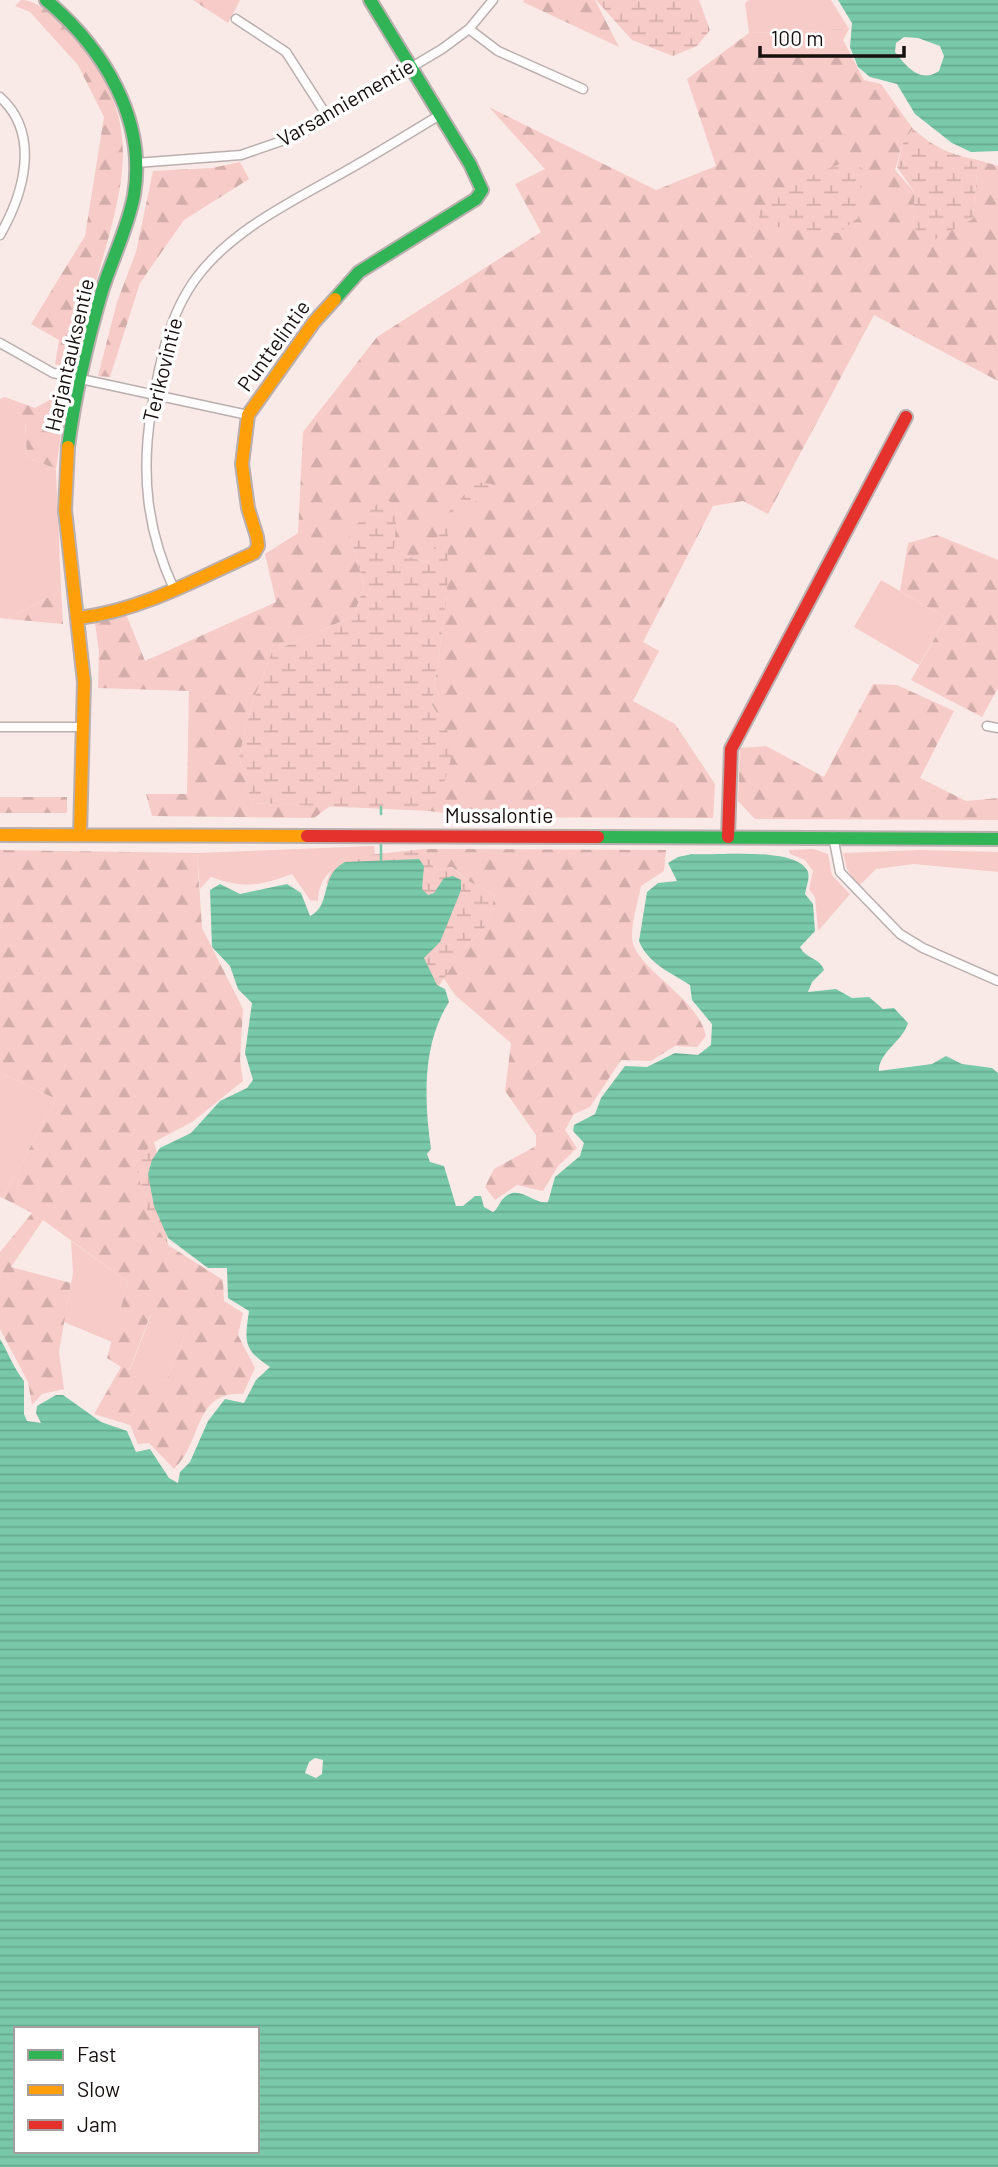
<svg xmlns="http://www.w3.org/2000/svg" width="998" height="2167" viewBox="0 0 998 2167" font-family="Barlow,sans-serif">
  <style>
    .grass { fill: #f7cbc7 }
    .forest { fill: url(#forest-firs); fill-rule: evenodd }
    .wetland { fill: url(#wetland-marsh) }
    .water { fill: url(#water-rules); fill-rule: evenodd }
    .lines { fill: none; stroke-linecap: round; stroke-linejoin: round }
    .stream { stroke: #78c8a9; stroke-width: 2.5 }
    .street-casing { stroke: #baafae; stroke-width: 11 }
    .fast-casing { stroke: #baafae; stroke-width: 16 }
    .slow-casing { stroke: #baafae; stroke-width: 16 }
    .jam-casing { stroke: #baafae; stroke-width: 16 }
    .street { stroke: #fefcfc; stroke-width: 8 }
    .fast { stroke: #30b455; stroke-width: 12 }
    .slow { stroke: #ff9f0a; stroke-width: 12 }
    .jam { stroke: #e5322d; stroke-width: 12 }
    .labels { text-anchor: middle; stroke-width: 7; stroke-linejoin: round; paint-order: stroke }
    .street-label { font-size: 21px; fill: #180f0f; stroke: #fff }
  </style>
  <defs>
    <pattern id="forest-firs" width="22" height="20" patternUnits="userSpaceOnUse" patternTransform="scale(1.75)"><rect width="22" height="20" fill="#f7cbc7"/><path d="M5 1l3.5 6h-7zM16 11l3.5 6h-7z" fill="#d3adaa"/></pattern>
    <pattern id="wetland-marsh" width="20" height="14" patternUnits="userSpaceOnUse" patternTransform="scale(1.75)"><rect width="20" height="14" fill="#f7cbc7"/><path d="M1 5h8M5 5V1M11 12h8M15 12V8" fill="none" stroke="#d3adaa"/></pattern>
    <pattern id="water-rules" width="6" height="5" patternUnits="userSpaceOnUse" patternTransform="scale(1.75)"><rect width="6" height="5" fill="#78c8a9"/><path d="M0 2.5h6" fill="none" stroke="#67ab90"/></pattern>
  </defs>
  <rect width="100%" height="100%" fill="#f9eae8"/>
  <path class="grass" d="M749,0H831L849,29L749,33L745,3Z
    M5,397L25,420L27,457L56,469L61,590L8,619L0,618V399Z
    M881,580L946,618L919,665L854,627Z
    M374,846L375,854C347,857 318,870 318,901L310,900L292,874C259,886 245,889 211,877L200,889L197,853Z
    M813,849L828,854L832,875L850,894L818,931L815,897L809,889L813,871L805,860L790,854L789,850Z
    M920,850L998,852V872L914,864L876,869L858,887L847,869L843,853Z
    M5,1075L56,1099L3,1198L0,1197V1081Z
    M71,1241L128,1282L112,1342L64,1322L73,1273Z
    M151,1315L186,1332L166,1381L129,1372Z"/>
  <path class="forest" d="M21,0C41,0 63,25 76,40C141,116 127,173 102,261C91,297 82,333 72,370L55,364L59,340L31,324L85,236L104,117L78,65L30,12L15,6Z
    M193,0H240L228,23Z
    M524,0H595L619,47L523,2Z
    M849,29L843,40L864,80L881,84L913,129L903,142L895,170L915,193L913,226L973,219L978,160L998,166V381L874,315L768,514L743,501L713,506L643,642L659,651L633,701L675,724L715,784L713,818L468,817L430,811L455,745L432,705L447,595L430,563L393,552L397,507L349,532L364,585L354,616L272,652L252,704L239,757L252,803L330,806L314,818L152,816L146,794H187L189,691L98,688L99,652L95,623L126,614L145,661L276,602L265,554L298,533L303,432L377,337L541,232L515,184L545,169L489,107L656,190L716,166L687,79L749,33Z
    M240,162L249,179L184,220L140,283L110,377L98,376L117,302L136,252L153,171L212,168Z
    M57,396L66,399L56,469L27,457L25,420L5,397L35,408Z
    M937,535L998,560V688L982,717L911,680L946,618L900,591L908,543Z
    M61,590L63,624L8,619Z
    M873,684L897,685L954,711L920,778L966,801L998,798V820L755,819L738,801L740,748L766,746L824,777Z
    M0,797H67V813H0Z
    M424,849L666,850L664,871L641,886C638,902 632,920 632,936C631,967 698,996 706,1036L697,1047L675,1046L651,1061L621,1060L590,1107L574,1114L565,1130L577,1148L558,1166L543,1191L517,1185L495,1200L485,1187L494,1169L536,1146V1135L505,1091L511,1043L455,995L443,977L466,946L486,926L495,895L470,882L452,867L435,870Z
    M0,850L197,853L202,928L243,1009L240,1060L243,1081L192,1122L154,1142L136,1163L147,1210L168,1245L223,1280L224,1301L243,1313L238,1335L255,1368L243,1394C193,1391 203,1442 174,1469L149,1443L138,1444L130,1425L94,1414L121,1367L107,1358L128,1282L43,1220L11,1267L71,1283L59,1352L64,1389L42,1394L32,1405L28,1382L0,1329V1252L32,1213L3,1198L56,1099L5,1075L0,1081ZM150,1316L186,1332L166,1381L129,1371Z"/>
  <path class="wetland" d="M596,0H699L710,30L697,46L673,56L632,40Z
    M913,129C934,147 951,155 978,160L973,219L934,240L919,235L913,226L915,193L897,167L903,142Z
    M849,160L866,171L858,192V218L838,233L760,225L758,212L803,179Z
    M476,482L492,484L448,532L447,595L432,705L455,744L445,780L430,811L252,803L239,757L252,704L272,652L354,616L364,585L349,532L384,497L397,507L394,552L429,563L444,517Z
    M424,849L435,870L451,867L470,882L495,895L486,926L466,946L436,990L326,883L333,867L358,856Z
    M154,1142L165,1182L161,1205L168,1245L147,1210L135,1163Z"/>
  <path class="water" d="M838,0H998V151L971,152L952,143L915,114L897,84L870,77L858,67L850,47L852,23ZM904,37L918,38L940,46L944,56L939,71C920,84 906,66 895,52L896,43Z
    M692,854C717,856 797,846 808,872C810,879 806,887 805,894L813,904L815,931L800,947C806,959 820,958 824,970L812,982L808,992L836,989L852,998L869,997L883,1009L894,1008L908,1023C903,1041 878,1053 879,1071L932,1064L946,1056L962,1064L992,1068L998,1073V2167H0V1339C9,1354 14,1369 24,1381V1414L27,1421L41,1423L36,1413L37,1406L56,1395H63L101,1422L127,1431L136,1452L150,1449L169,1478L178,1483L180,1472L190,1462L208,1421L225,1399L244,1403L256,1380L270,1367C242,1349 245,1340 249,1311L228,1298L227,1268H208L168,1238L154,1206L148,1174L152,1160L160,1148L191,1133L220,1101L247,1088L253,1080L245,1053L252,1003L238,989L230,966L212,947L210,890L220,884L240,894L287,884L301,893L310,916C332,906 319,875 345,862L419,859L424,866L422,889L428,895L434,893L444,878L453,876L461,880V890L440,942L424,958L437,985L445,989L449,1002C422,1044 424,1100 431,1149L427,1154L430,1162L444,1166L456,1206H463L475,1196H481L484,1207L493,1212C499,1208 499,1202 504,1198C519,1183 533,1205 548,1202L555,1177L580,1156L584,1143L573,1131L574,1125L595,1114L601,1098L625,1066L647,1067L675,1053L698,1055L711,1045L712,1024L692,1000L690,985C673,974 647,963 639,941L647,892L658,883L677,881L668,863L678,857ZM315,1758L323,1760L322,1774L316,1778L305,1773L309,1762ZM16,2029H257V2151H16Z"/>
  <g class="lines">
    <path class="stream" d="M381,814V807
      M381,844V860"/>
    <defs>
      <path id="street" d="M236,19L286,52L327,116
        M469,29L498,51L583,89
        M0,97C41,134 24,193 0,235
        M136,163L241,155L296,136L442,49L469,29L493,0
        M0,343L53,373L248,415
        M174,589C147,531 141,475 151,412C159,366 168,315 197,277C233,229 293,201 344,172C376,154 408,134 440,115
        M987,726L998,728
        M0,727H82
        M833,836L840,872L900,934L923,948L998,981"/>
      <path id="fast" d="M46,0C102,47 147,118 134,195C128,228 112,259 102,291C87,342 75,394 68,447
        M335,299L359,272L476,199L482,190L470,164L370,0
        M598,837L998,839"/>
      <path id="slow" d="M68,447L65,510L84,682L80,835
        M79,618C142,610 197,579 254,553L258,546L257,537L248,508L242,464L248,415L314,322L335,299
        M0,835L307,836"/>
      <path id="jam" d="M307,836L598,837
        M728,837L731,749L906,417"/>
    </defs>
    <use href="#street" class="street-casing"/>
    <use href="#fast" class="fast-casing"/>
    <use href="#slow" class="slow-casing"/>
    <use href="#jam" class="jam-casing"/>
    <use href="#street" class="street"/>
    <use href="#fast" class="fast"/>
    <use href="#slow" class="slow"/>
    <use href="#jam" class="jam"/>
  </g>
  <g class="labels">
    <g class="street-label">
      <text transform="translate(346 103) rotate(-30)" y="7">Varsanniementie</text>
      <text transform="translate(274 346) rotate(-54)" y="7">Punttelintie</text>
      <text transform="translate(70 355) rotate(-77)" y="7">Harjantauksentie</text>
      <text transform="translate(163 370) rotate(-76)" y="7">Terikovintie</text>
      <text x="499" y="823">Mussalontie</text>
    </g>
  </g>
  <rect x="14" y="2027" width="245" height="126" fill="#ffffff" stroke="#a39f9f" stroke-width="2"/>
  <rect x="28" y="2050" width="35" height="10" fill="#30b455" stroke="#a39f9f" stroke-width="2"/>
  <text x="77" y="2062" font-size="21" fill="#180f0f">Fast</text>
  <rect x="28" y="2085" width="35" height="10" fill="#ff9f0a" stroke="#a39f9f" stroke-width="2"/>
  <text x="77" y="2097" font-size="21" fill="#180f0f">Slow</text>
  <rect x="28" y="2120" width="35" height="10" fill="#e5322d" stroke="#a39f9f" stroke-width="2"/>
  <text x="77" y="2132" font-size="21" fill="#180f0f">Jam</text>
  <path d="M760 46v10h144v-10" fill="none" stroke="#180f0f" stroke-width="3.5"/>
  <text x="771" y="46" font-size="21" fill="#180f0f" stroke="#ffffff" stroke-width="5" paint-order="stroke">100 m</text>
</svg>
